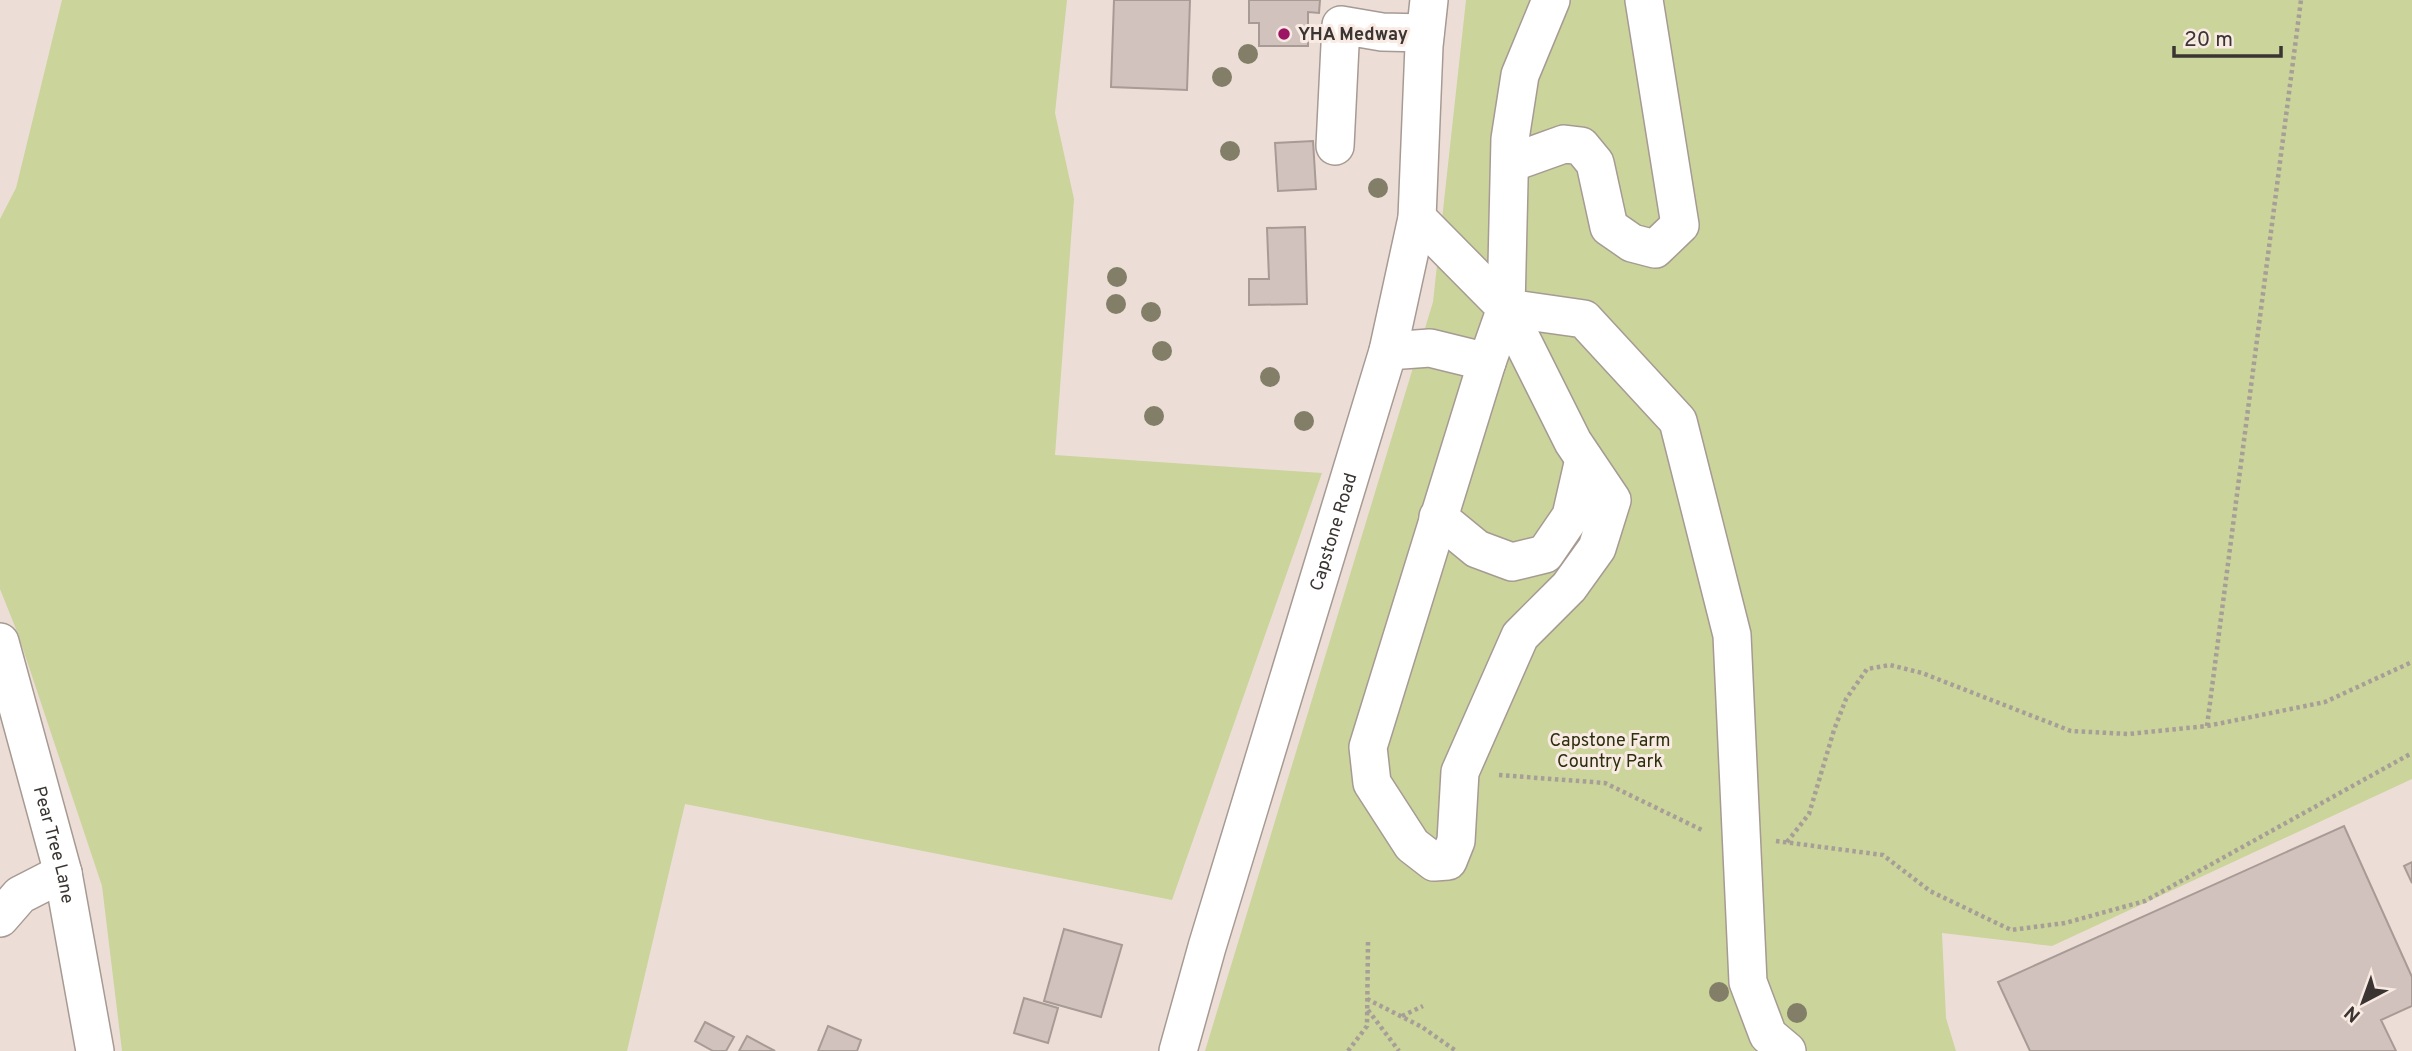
<svg xmlns="http://www.w3.org/2000/svg" width="2412" height="1051" viewBox="0 0 2412 1051" font-family="Overpass,sans-serif">
  <style>
    .green { fill: #cad49b }
    .building { fill: #d2c2bd; stroke: #a89a95; stroke-width: 2 }
    .lines { fill: none; stroke-linecap: round; stroke-linejoin: round }
    .minor-casing { stroke: #a79a93; stroke-width: 40 }
    .path { stroke: #a89e98; stroke-width: 4.5; stroke-dasharray: 3.5 3.5; stroke-linecap: butt }
    .minor { stroke: #fff; stroke-width: 37 }
    .tree { fill: #827e68 }
    .poi-dot { fill: #9c1464; stroke: #f9ebe3; stroke-width: 2.5 }
    .labels { text-anchor: middle; stroke-width: 6; stroke-linejoin: round; paint-order: stroke }
    .poi-label { font-size: 18px; font-weight: bold; fill: #3a3532; stroke: #f9ebe3; text-anchor: start }
    .street-label { font-size: 18px; fill: #3a3532; stroke: #f9ebe3 }
    .park-label { font-size: 18px; fill: #2b2f0e; stroke: #f9ebe3 }
  </style>
  <rect width="100%" height="100%" fill="#ecded6"/>
  <path class="green" d="M62,0H1067L1055,113L1074,199L1055,455L1322,473L1172,900L685,804L627,1051H122L102,886L18,634L0,589V219L16,188Z
    M1466,0H2412V779L2052,946L1942,933L1946,1018L1956,1051H1205L1433,302Z"/>
  <path class="building" d="M1114,0H1190L1187,90L1111,87Z
    M1249,0H1320L1319,13L1308,12V46H1259V23H1249Z
    M1313,141L1316,189L1278,191L1275,143Z
    M1305,227L1307,304L1249,305V279H1269L1267,228Z
    M2344,826L2412,977V1006L2381,1020L2396,1051H2030L1998,982Z
    M2412,862V883L2404,866Z
    M1064,929L1122,945L1101,1017L1044,1001Z
    M1024,998L1058,1008L1048,1043L1014,1033Z
    M705,1022L734,1037L726,1051H713L695,1041Z
    M828,1026L861,1040L857,1051H818Z
    M747,1036L775,1051H739Z"/>
  <g class="lines">
    <defs>
      <g id="minor">
        <path d="M1335,146L1341,25L1382,32L1425,33"/>
        <path d="M1511,163L1564,144L1581,146L1595,163L1609,227L1632,243L1655,249L1680,225L1644,0"/>
        <path d="M1506,308L1584,319L1678,421L1732,635L1748,982L1768,1035L1787,1051"/>
        <path d="M1388,351L1430,348L1487,362L1506,308L1417,218"/>
        <path d="M1487,362L1368,747L1372,783L1412,845L1434,862L1448,861L1456,841L1460,772L1520,636L1569,587L1597,548L1612,500L1573,442L1506,308L1510,139L1520,75L1551,0"/>
        <path d="M1438,517L1477,549L1512,562L1545,554L1571,516L1584,459"/>
        <path id="s1" d="M0,642L63,873L95,1051"/>
        <path d="M0,918L20,895L63,873"/>
        <path id="s2" d="M1178,1051L1207,947L1388,351L1417,218L1424,46L1429,0"/>
      </g>
    </defs>
    <use href="#minor" class="minor-casing"/>
    <path class="path" d="M2207,726L2301,0
      M1499,775L1605,783L1704,831
      M1776,841L1883,855L1930,891L2011,930L2065,923L2145,901L2412,753
      M1787,842L1809,814L1834,730L1846,699L1867,669L1890,665L1922,673L2071,731L2128,734L2207,726L2325,702L2412,662
      M1367,999L1422,1027L1456,1051
      M1368,1010L1399,1051
      M1402,1016L1423,1006
      M1348,1051L1367,1026L1368,942"/>
    <use href="#minor" class="minor"/>
  </g>
  <g class="tree">
    <circle cx="1248" cy="54" r="10"/>
    <circle cx="1222" cy="77" r="10"/>
    <circle cx="1230" cy="151" r="10"/>
    <circle cx="1378" cy="188" r="10"/>
    <circle cx="1117" cy="277" r="10"/>
    <circle cx="1116" cy="304" r="10"/>
    <circle cx="1151" cy="312" r="10"/>
    <circle cx="1162" cy="351" r="10"/>
    <circle cx="1270" cy="377" r="10"/>
    <circle cx="1154" cy="416" r="10"/>
    <circle cx="1304" cy="421" r="10"/>
    <circle cx="1719" cy="992" r="10"/>
    <circle cx="1797" cy="1013" r="10"/>
  </g>
  <circle class="poi-dot" cx="1284" cy="34" r="7"/>
  <g class="labels">
    <g class="poi-label">
      <text x="1298" y="40">YHA Medway</text>
    </g>
    <g class="street-label">
      <text dy="6" stroke="none"><textPath href="#s2" startOffset="542">Capstone Road</textPath></text>
      <text dy="6" stroke="none"><textPath href="#s1" startOffset="210">Pear Tree Lane</textPath></text>
    </g>
    <g class="park-label">
      <text x="1610" y="746">Capstone Farm<tspan x="1610" dy="21">Country Park</tspan></text>
    </g>
  </g>
  <g transform="translate(2363 1002) rotate(221)" stroke="#f9ebe3" stroke-width="5" paint-order="stroke">
  <path d="M0-5L12 26L0 18L-12 26Z" fill="#3a3532"/>
  <text y="-10" font-size="19" font-weight="bold" text-anchor="middle" fill="#3a3532">N</text>
  </g>
  <path d="M2174 46v10h107v-10" fill="none" stroke="#3a3532" stroke-width="3.5"/>
  <text x="2184" y="46" font-size="21" fill="#3a3532" stroke="#f9ebe3" stroke-width="5" paint-order="stroke">20 m</text>
</svg>
